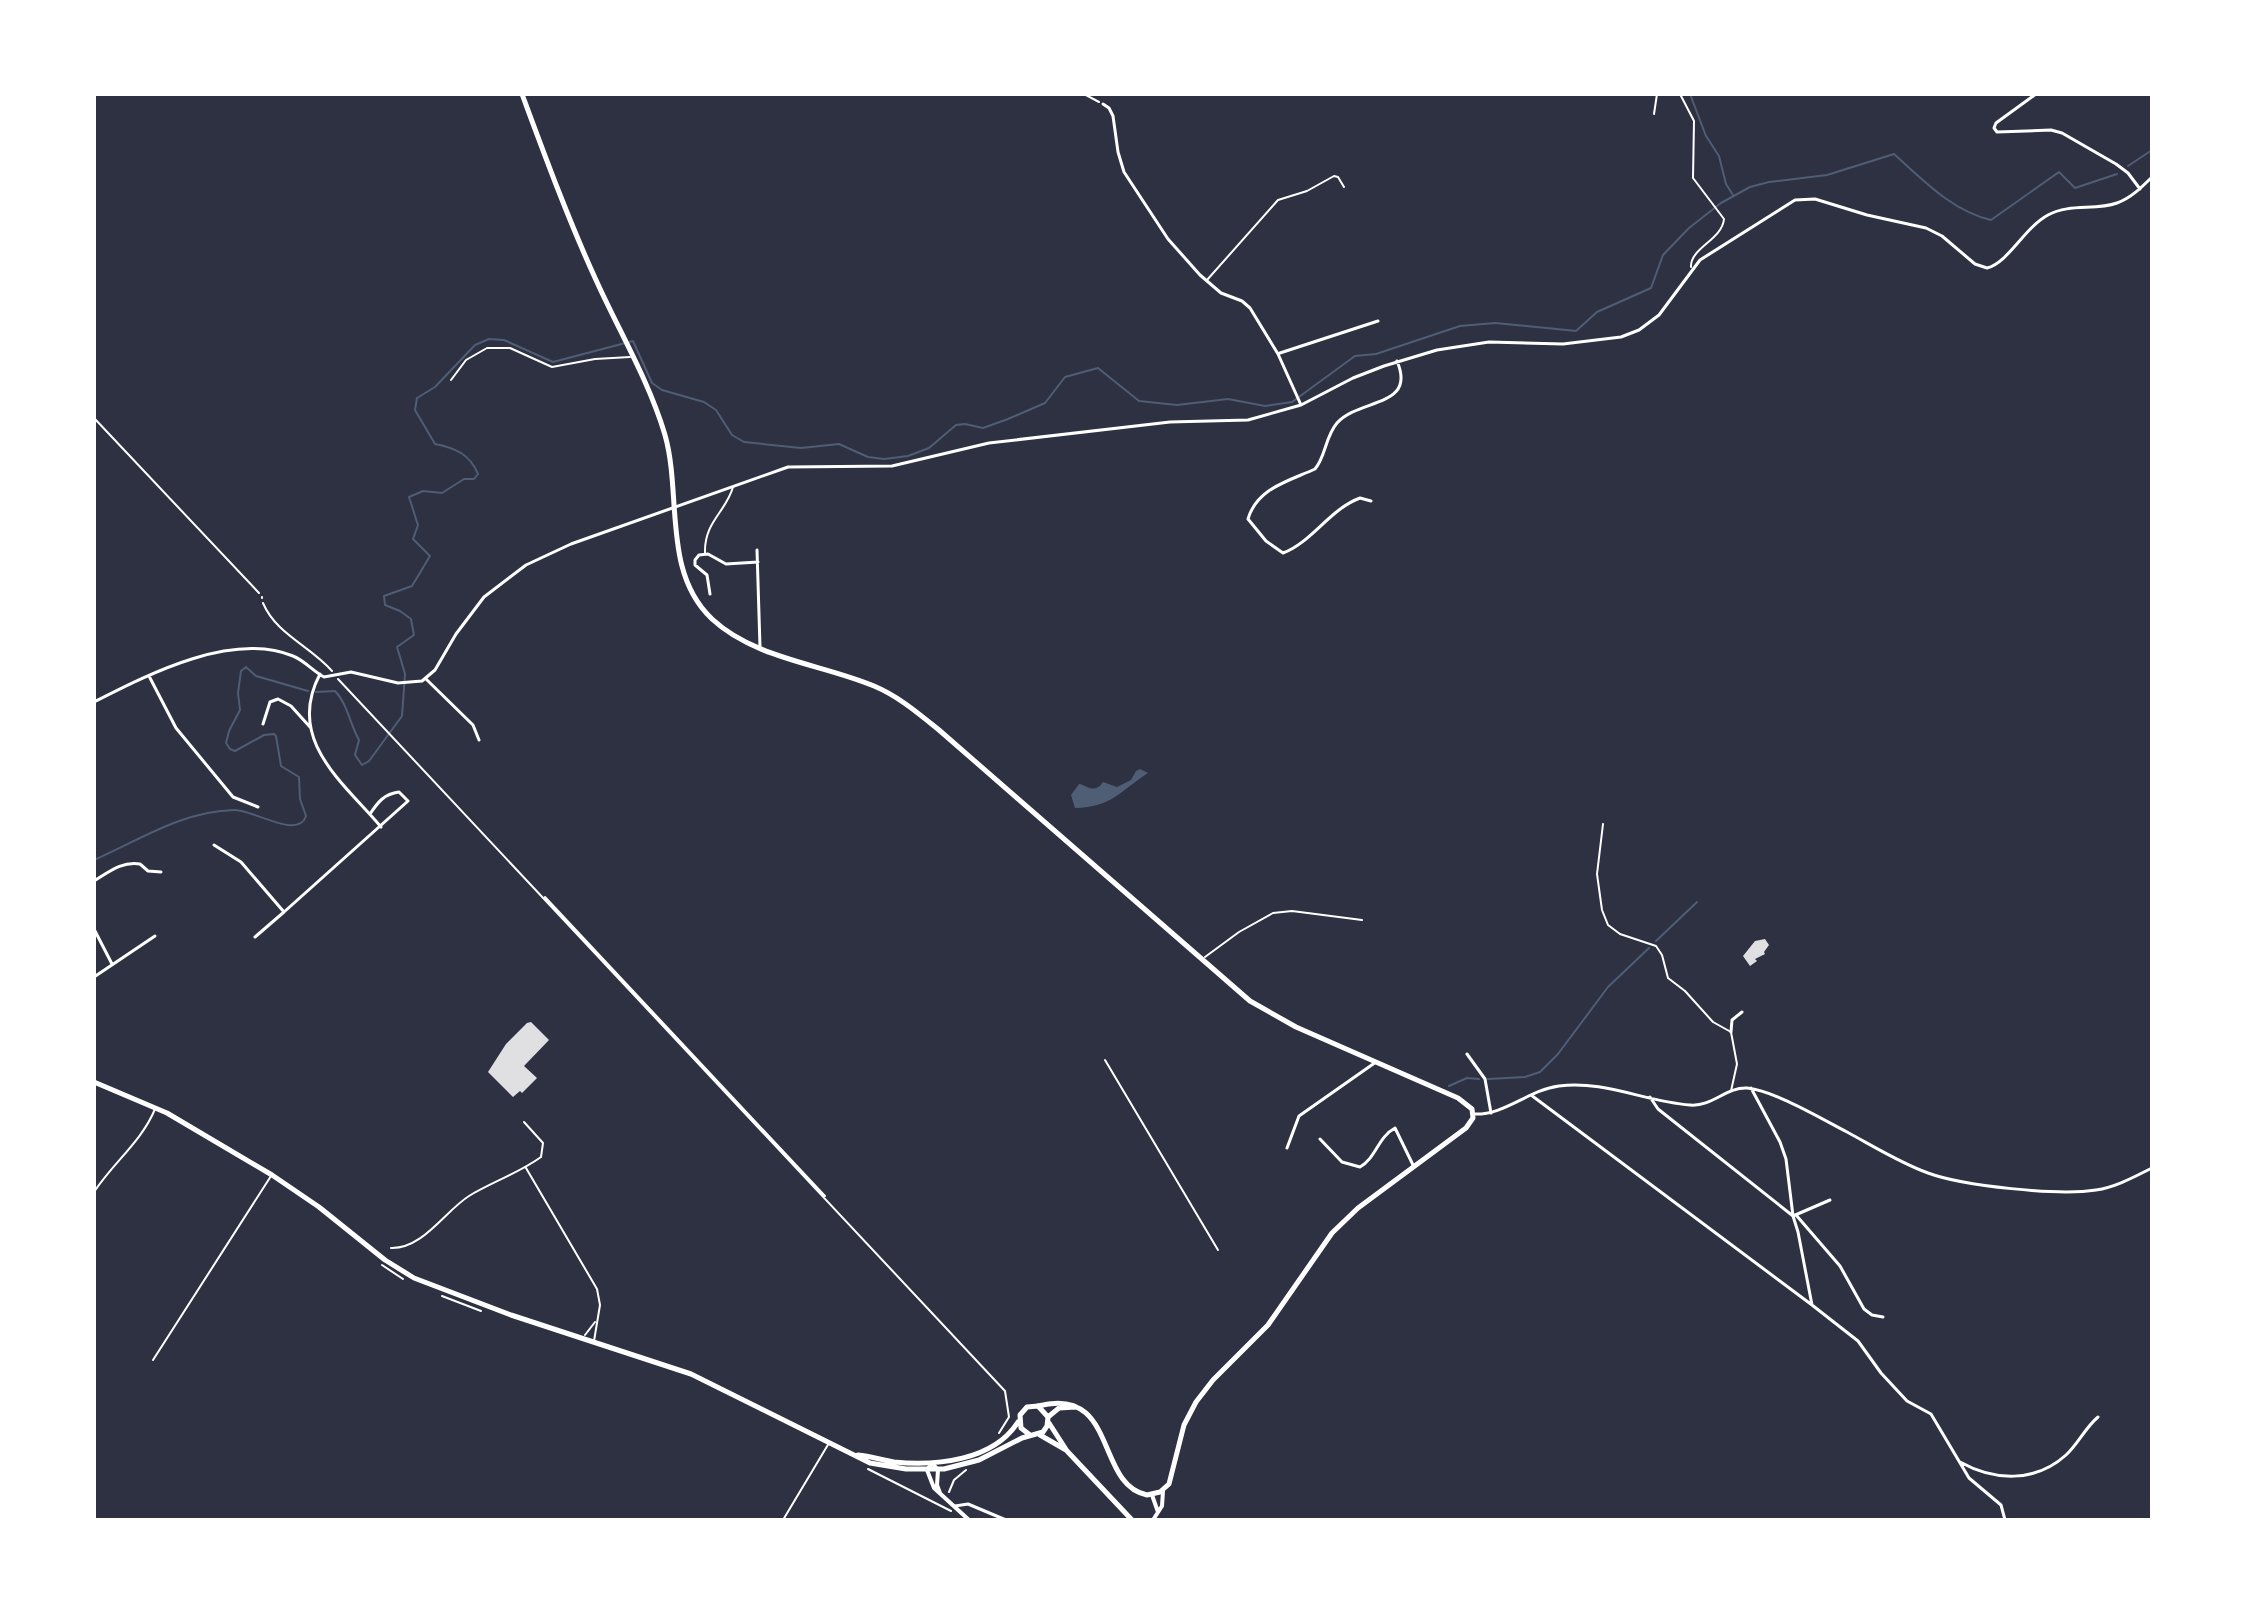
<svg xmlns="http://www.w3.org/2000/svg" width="2246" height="1614" viewBox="0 0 2246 1614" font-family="Inter,sans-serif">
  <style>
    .water { fill: #4f5d75 }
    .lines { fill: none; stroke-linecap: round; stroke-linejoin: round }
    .stream { stroke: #4f5d75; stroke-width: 2 }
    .building { fill: #e0e0e3 }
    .path { stroke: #fff; stroke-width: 2 }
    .service { stroke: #fff; stroke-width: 2 }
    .minor { stroke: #fff; stroke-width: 3 }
    .tertiary { stroke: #fff; stroke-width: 4 }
    .secondary { stroke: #fff; stroke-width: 5 }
    .primary { stroke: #fff; stroke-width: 5 }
  </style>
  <rect width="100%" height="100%" fill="#2d3142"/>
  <path class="water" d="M1140,769L1148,773C1119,792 1112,807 1075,808L1071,795L1079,784C1087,785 1094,795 1103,782L1117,787L1131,780L1136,771Z"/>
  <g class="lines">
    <path class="stream" d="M1690,94L1706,136L1719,156L1726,184L1733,195
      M2128,166L2152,150
      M316,692L335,691C347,703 350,724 359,740L355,755L362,765L369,761L402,716L405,674L397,647L414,635L411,619L400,611L385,605L384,596L412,586L430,556L413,539L418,525L409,497L423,491L442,493L464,479H474L478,474C470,454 455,448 435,444L415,410L417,398L435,387L475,345L489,339L504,340L553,362L633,341L652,383L662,390L704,402L716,410L732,435L744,442L801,448L839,444L868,457L884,459L908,456L929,448L956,425L965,424L983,428L1008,419L1045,403L1065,377L1098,368L1139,401L1177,405L1228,399L1265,406L1292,402L1355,356L1376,354L1460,326L1495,323L1576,331L1597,312L1651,288L1663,255L1689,228L1721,203L1750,187L1769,182L1827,175L1894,154C1923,180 1952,211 1991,220L2059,172L2075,188L2117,174
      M94,860C139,840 183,811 234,810C255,810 298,840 306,816L300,799L299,777L281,766L276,736L274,734L264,735L235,751L230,749L226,743L229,731L240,710L238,693L241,671L246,667L256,676L308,691
      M1656,941L1697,902
      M1488,1079L1525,1077L1540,1072L1558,1054L1608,987L1649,948
      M1449,1086L1467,1078L1479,1079"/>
  </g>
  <path class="building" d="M1765,939L1769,945L1764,952L1765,954L1755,959L1757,961L1750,966L1743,956L1755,941Z
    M531,1022L549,1040L524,1066L537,1078L522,1093L520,1091L513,1097L488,1072L506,1044L527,1023Z"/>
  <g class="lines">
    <path class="path" d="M1084,94L1099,102
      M94,418L259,593
      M263,603C276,634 310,646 332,671
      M338,679L1005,1391L1009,1417L999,1433
      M545,897L825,1196
      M1205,957L1239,932L1273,913L1292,911L1362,920
      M382,1265L403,1279
      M442,1296L481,1311
      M868,1469L951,1511
      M949,1492L954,1480L966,1470"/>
    <path class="service" d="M1680,94L1694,121L1693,178L1724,219C1722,240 1690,248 1691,267
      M1654,114L1657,94
      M1207,280L1278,200L1307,191L1334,176L1338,177L1344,187
      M451,380L466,360L487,348H510L552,367L595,359L630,357
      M705,553C704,522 726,512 733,487
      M262,598V597
      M1603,824L1597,874L1602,910L1608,925L1620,934L1656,946L1662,955L1668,978L1685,991L1713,1022L1731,1032L1737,1064L1731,1091
      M1105,1060L1218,1250
      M526,1168L597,1289L600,1305L594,1341
      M94,1192C113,1163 142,1141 155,1109
      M391,1248C423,1249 445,1211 469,1196C492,1182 519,1173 541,1157L543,1143L524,1122
      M585,1335L595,1322
      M153,1360L271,1176
      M783,1520L829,1443"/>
    <path class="minor" d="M2036,94L1996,123L1994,128L1997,132L2051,130L2062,133L2116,164L2128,173L2140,189
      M1103,104L1109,108L1113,116L1118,152L1124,172L1168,239L1200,275L1221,293L1242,301L1250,308L1278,354L1301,405
      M1280,353L1378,321
      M1371,501L1360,498C1330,509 1311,543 1283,553L1266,541L1248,519C1257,488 1289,481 1315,469C1326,456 1325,437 1337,423C1359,398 1417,408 1397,361
      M757,550L760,647
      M710,594L707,575L695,565V560L699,555L708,554L726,564L758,562
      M320,674C285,740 344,783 381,827
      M149,676L176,728L233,797L258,807
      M426,679L473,725L479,740
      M94,702C149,674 232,631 293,656C305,661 313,671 324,677L351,672L398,683L422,681L435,670L456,634L484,597L526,565L571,544L788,467L892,466L989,443L1170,422L1248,420L1301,405L1353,378L1384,366L1437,350L1489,342L1563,344L1621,337L1639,330L1659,315L1700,260L1795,200L1815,199L1867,215L1926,228L1942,236L1975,264L1987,268C2008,263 2024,228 2048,215C2070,203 2095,211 2117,203C2131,198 2142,187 2152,177
      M263,724L270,702L278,699L291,706L310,727
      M214,845L241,862L284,912L408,801L399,792C384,794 378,802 370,814
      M94,881C109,872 122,861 140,864L148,871L161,872
      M94,929L112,964
      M255,937L284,912
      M94,977L155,936
      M1731,1032L1732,1020L1742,1012
      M1467,1054L1485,1079L1491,1113
      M1751,1088L1780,1142L1786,1159L1793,1216L1798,1232L1812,1305L1858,1341L1881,1373L1907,1401L1931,1414L1969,1478L2001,1505L2005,1520
      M1531,1095L1812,1305
      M1650,1097L1658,1109L1793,1216L1830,1200
      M1473,1114C1504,1116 1528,1090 1559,1086C1604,1080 1646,1102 1690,1105C1712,1107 1726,1087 1747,1088C1773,1090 1822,1119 1847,1132C1873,1146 1900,1163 1928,1173C1963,1186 2059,1196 2096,1190C2116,1187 2134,1177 2152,1168
      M1320,1139L1342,1162L1360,1167C1376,1158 1378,1137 1395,1128L1414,1167
      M1287,1148L1299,1116L1376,1062
      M1796,1215L1840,1266L1864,1309L1872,1315L1883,1317
      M1960,1462C1994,1481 2035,1483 2066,1455C2078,1444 2085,1428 2098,1417
      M955,1506L968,1504L1006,1520"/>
    <path class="tertiary" d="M940,1493L937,1485L938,1470L932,1463L927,1470L934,1488L969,1520
      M1152,1495L1158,1512
      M1153,1520L1162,1506L1163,1491"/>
    <path class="secondary" d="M522,94C545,156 568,219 596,280C619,331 649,381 665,435C682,495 662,572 712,619C755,659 822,664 874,686C898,696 918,713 939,730L1250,1001L1296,1027L1458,1098L1472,1109L1473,1118L1466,1128L1358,1208L1332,1233L1268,1325L1213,1380L1196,1402L1184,1425L1169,1484L1160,1492L1147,1495C1095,1485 1118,1385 1038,1406
      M1048,1417L1059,1408L1076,1407"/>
    <path class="primary" d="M94,1082L167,1113L272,1175L319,1207L385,1260L414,1278L511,1315L691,1374L870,1463L906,1469H944L979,1460L1022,1438L1043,1432L1047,1426L1048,1417L1038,1406L1027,1407L1020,1415L1021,1428L1030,1435
      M1049,1423L1067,1451L1132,1520
      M1040,1435L1066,1450
      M858,1455C870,1456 882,1460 894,1462C936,1466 993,1461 1018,1422"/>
  </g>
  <rect width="2246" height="1614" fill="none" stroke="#ffffff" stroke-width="192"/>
</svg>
